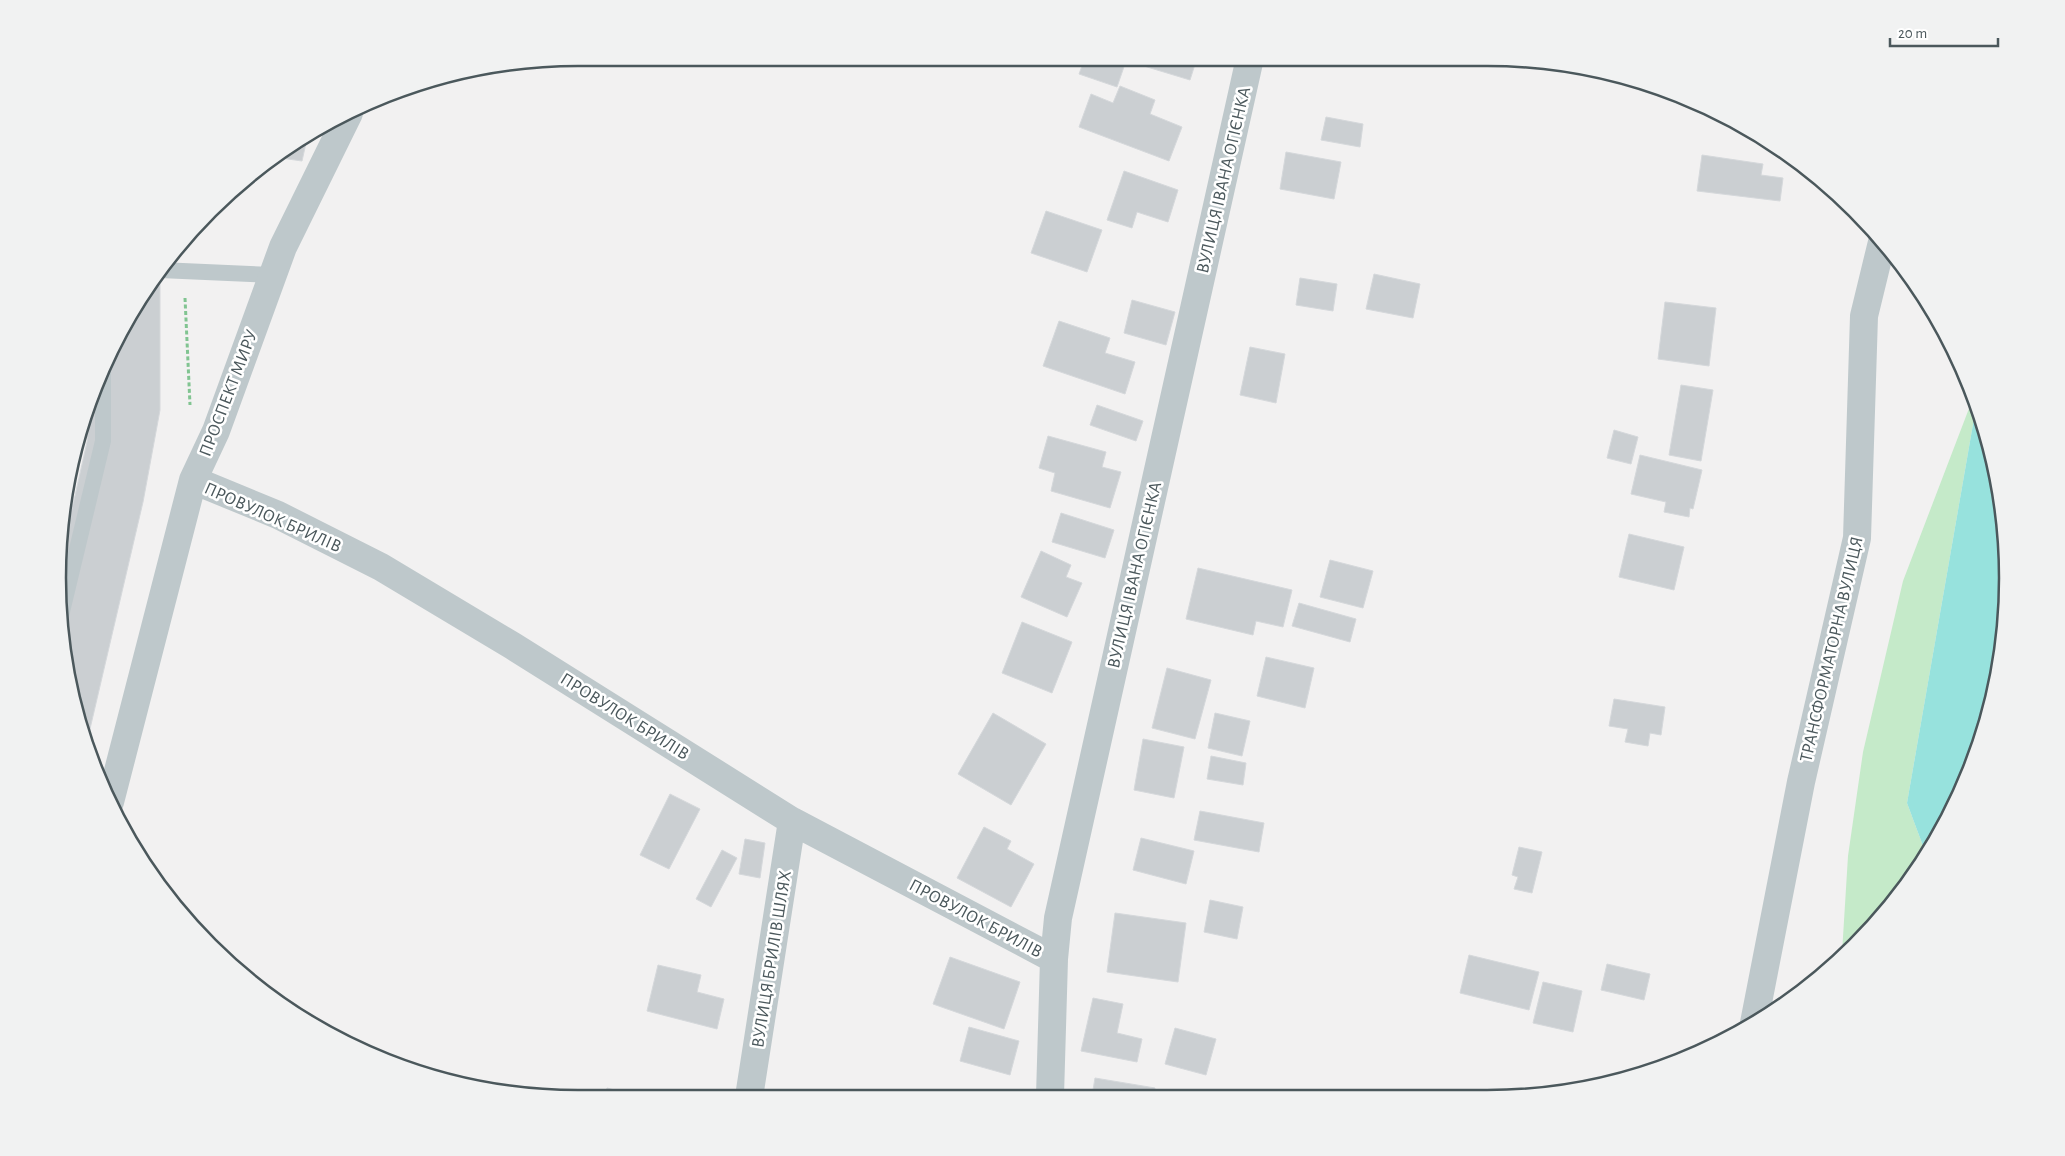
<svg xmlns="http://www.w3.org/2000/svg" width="2065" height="1156" viewBox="0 0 2065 1156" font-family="'Alegreya Sans',sans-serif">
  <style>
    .green { fill: #c5eac9 }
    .water { fill: #97e2dd }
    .building { fill: #cbcfd2; stroke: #d5d8db }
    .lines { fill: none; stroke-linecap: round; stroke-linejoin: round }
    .path { stroke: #81c491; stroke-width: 3; stroke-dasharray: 4 2.5; stroke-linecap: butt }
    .lane { stroke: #bec8cb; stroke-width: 16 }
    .street { stroke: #bec8cb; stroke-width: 28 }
    .labels { text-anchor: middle; stroke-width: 5; stroke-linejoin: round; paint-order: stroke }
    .street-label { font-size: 18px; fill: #4b585c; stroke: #fff }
    .rim { fill: none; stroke: #4b585c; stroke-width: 2.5 }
  </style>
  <rect width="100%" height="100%" fill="#f2f1f1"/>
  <path class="green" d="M1973,398L1976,407L1907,803L1926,854L1878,921L1842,953L1848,856L1863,752L1903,581Z"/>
  <path class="water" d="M1976,407L1990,443L2006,544L2003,646L1980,745L1938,838L1926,854L1907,803Z"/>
  <path class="building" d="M1085,58H1127L1117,87L1079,74Z
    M1147,58H1197L1190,80L1144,66Z
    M1315,58H1337L1336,62Z
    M1120,86L1155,100L1150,114L1182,127L1169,161L1079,127L1091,94L1113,103Z
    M1326,117L1363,124L1360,147L1321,140Z
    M308,134L302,161L274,157Z
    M1286,152L1341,162L1334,199L1280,189Z
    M1702,155L1763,164L1761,175L1783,178L1780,201L1697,191Z
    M1124,171L1178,190L1168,222L1137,212L1132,228L1107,220Z
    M1046,211L1102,230L1087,272L1031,253Z
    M1374,274L1420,284L1413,318L1366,309Z
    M1300,278L1337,284L1333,311L1296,305Z
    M149,284H160V410L143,502L86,746L75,712L59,612V567L87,442L90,415V400L97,379Z
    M1132,300L1175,312L1166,345L1124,333Z
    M1665,302L1716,308L1709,366L1658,359Z
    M1059,321L1110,338L1105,353L1135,362L1125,394L1043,366Z
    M1250,347L1285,354L1276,403L1240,395Z
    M1681,385L1713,390L1701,461L1669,455Z
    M1097,405L1143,421L1136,441L1090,425Z
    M1614,430L1638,437L1631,464L1607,458Z
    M1048,436L1106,452L1102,467L1121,472L1110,508L1051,491L1055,473L1039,468Z
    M1640,455L1702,470L1693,509L1690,508L1689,517L1664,512L1666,502L1631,494Z
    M1061,513L1114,530L1105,558L1052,542Z
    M1629,534L1684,547L1674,590L1619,577Z
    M1041,551L1071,565L1066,577L1082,583L1067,617L1021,597Z
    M1330,560L1373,571L1363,608L1320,597Z
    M1198,568L1292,590L1283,627L1256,621L1253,635L1186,619Z
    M1299,603L1356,619L1350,642L1292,626Z
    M1022,622L1072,642L1052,693L1002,673Z
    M1266,657L1314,668L1305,708L1257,696Z
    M1167,668L1211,680L1195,739L1152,728Z
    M1614,699L1665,707L1661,735L1650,733L1648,746L1625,742L1628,729L1609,726Z
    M993,713L1046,744L1011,805L958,774Z
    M1215,713L1250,721L1242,756L1208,748Z
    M1143,739L1184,747L1174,798L1134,790Z
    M1211,756L1246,763L1243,785L1207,779Z
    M670,794L700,809L669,869L640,855Z
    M1200,811L1264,823L1259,852L1194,840Z
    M984,827L1011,841L1007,849L1034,864L1011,907L957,878Z
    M1141,838L1194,851L1186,884L1133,870Z
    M745,839L765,843L760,878L739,874Z
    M1519,847L1542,852L1532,893L1514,889L1518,877L1512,875Z
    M722,850L737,858L711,907L696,899Z
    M1210,900L1243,907L1237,939L1204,932Z
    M1115,913L1186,923L1178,982L1107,972Z
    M1469,955L1539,972L1529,1010L1460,993Z
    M950,957L1020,982L1004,1029L933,1004Z
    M1607,964L1650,974L1644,1000L1601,990Z
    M658,965L701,975L697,992L724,999L717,1029L647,1011Z
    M1543,982L1582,991L1573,1032L1533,1023Z
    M1093,998L1123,1004L1117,1033L1142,1039L1137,1062L1081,1051Z
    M969,1027L1019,1041L1010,1075L960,1061Z
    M1175,1028L1216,1039L1206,1075L1165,1064Z
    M1095,1078L1155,1088L1154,1095L1092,1096Z
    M607,1088L634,1095L633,1097H605Z"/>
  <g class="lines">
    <path class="path" d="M185,298L190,405"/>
    <path class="lane" d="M160,270L273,275
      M60,620L103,441V367"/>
    <path class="street" d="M193,480L278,515L381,567L513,646L792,821L1054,959
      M110,802L193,480L216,431L283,247L349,113
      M1754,1023L1801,782L1857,538L1864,316L1882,242
      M1050,1096L1054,959L1058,918L1250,58
      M749,1097L792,821"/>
  </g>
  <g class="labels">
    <g class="street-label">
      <text transform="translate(1223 180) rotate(-77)" y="6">ВУЛИЦЯ ІВАНА ОГІЄНКА</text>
      <text transform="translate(228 393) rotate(-69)" y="6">ПРОСПЕКТ МИРУ</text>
      <text transform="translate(273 517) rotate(24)" y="6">ПРОВУЛОК БРИЛІВ</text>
      <text transform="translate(1134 575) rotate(-77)" y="6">ВУЛИЦЯ ІВАНА ОГІЄНКА</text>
      <text transform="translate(1831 649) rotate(-77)" y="6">ТРАНСФОРМАТОРНА ВУЛИЦЯ</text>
      <text transform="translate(625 716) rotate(32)" y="6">ПРОВУЛОК БРИЛІВ</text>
      <text transform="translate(976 918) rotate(28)" y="6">ПРОВУЛОК БРИЛІВ</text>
      <text transform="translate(771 959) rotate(-81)" y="6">ВУЛИЦЯ БРИЛІВ ШЛЯХ</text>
    </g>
  </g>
  <path d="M0 0H2065V1156H0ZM578 66H1487A512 512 0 0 1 1999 578V578A512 512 0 0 1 1487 1090H578A512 512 0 0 1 66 578V578A512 512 0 0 1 578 66Z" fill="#f1f2f2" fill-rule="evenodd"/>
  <path class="rim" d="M578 66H1487A512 512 0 0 1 1999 578V578A512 512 0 0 1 1487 1090H578A512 512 0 0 1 66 578V578A512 512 0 0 1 578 66Z"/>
  <path d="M1890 38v8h108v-8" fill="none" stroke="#4b585c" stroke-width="2.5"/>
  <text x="1898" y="38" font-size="15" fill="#4b585c" stroke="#ffffff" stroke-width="4" paint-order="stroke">20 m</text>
</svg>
